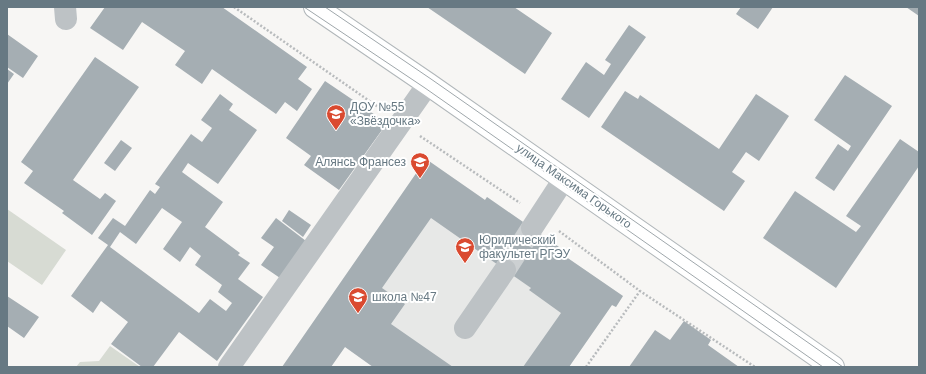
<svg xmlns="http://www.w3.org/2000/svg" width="926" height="374" viewBox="0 0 926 374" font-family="Arial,sans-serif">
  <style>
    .built { fill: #e7e8e7 }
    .green { fill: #d7dbd3 }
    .building { fill: #a5aeb3; fill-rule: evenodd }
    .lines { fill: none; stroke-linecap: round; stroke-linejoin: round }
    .minor-tunnel { stroke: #ccd0d2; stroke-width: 22; stroke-dasharray: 22 11; stroke-linecap: butt }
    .major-casing { stroke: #b1b7ba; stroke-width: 24 }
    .path { stroke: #b8bbbd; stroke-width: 2.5; stroke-dasharray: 2 2; stroke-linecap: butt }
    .minor { stroke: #bdc2c5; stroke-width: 22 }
    .major { stroke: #fff; stroke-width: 22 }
    .tram { stroke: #9fa7ab; stroke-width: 1 }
    .labels { text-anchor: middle; stroke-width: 4; stroke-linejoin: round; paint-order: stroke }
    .poi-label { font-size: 12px; fill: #677983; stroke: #fff; text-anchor: start }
    .street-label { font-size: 12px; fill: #677983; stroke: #fff }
  </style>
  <rect width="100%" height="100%" fill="#f7f6f4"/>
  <path class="built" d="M426,159L485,200L487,197L559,247L556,250L623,296L616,307L612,305L569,367H373L345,347L331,367H282Z"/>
  <path class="green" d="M7,209L66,250L42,285L7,261Z
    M110,346L140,367H76L80,362L99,361Z"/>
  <path class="building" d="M105,7H222L307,67L298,79L312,89L297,111L285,102L276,114L212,69L202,84L175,65L185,51L142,22L123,50L90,28Z
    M427,7H514L552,33L525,74Z
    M741,7H773L758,29L736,14Z
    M906,7H919V16Z
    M629,25L646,37L589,118L561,99L586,62L604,75L611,64L605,60Z
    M7,34L38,56L23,78L7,67Z
    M95,57L139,87L73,180L100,199L105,193L116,201L92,235L62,213L64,211L24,183L33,171L21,162Z
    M7,69L14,74L7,84Z
    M845,75L892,106L834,191L815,178L838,144L848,151L851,146L814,120Z
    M325,81L387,123L339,190L304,165L311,156L286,138Z
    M625,91L638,99L640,95L719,149L756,94L789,116L759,161L746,152L732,172L745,181L724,211L601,127Z
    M220,94L233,104L229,110L257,130L218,184L188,163L182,172L223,202L205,227L240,253L238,255L250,263L238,279L263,297L217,361L179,332L153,367H142L111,344L128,322L101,301L93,313L71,296L108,245L98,238L113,218L125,226L150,190L155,194L160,187L155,184L191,134L202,142L212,128L201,120ZM162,208L182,222L163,249L180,262L190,247L201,256L195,265L222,285L218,292L232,303L226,311L210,299L199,313L110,247L120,232L136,244Z
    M900,139L919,152V166L836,288L763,238L795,191L856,232L861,226L846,216Z
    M121,140L132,148L115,171L104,163Z
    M426,159L485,200L487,197L559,247L556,250L623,296L616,307L612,305L569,367H523L561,313L529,290L531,288L431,218L382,288L405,304L391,324L453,367H373L345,347L331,367H282Z
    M289,210L311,225L303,237L282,221Z
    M276,218L306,241L280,278L261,265L274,247L261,238Z
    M7,296L39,317L24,338L7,326Z
    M684,321L711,340L708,345L739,367H629L655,330L670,340Z"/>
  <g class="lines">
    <path class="minor-tunnel" d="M505,270L532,228"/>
    <defs>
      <path id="major" d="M315,7L428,84L833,367"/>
    </defs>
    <use href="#major" class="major-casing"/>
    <path class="path" d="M234,7L381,109
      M420,136L520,203
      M559,231L640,291L755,367
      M586,367L640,291"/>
    <path class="minor" d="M65,7L66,19
      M532,228L564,179
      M465,328L505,270
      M229,367L428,84"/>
    <use href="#major" class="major"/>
    <path class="tram" d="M304,7L425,88L823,367
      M325,7L431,79L843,367"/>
  </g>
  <defs>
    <symbol id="school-pin" viewBox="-11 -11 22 30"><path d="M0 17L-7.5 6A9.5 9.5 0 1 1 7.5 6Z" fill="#da4a30" stroke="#fff"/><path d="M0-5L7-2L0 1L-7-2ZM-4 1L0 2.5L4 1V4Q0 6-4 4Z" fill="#fff"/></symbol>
    <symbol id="university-pin" viewBox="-11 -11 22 30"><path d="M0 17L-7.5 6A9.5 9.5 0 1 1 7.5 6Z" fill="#da4a30" stroke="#fff"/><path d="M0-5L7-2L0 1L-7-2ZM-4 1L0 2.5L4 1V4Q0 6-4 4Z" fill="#fff"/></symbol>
  </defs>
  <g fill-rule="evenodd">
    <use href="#school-pin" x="325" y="103" width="22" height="30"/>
    <use href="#school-pin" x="409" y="151" width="22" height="30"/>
    <use href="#university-pin" x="454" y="236" width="22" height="30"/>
    <use href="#school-pin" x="347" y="286" width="22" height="30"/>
  </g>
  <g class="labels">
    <g class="poi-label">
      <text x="350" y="111">ДОУ №55<tspan x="350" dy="14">«Звёздочка»</tspan></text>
      <text x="406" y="166" text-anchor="end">Алянсь Франсез</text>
      <text x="479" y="244">Юридический<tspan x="479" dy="14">факультет РГЭУ</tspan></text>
      <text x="372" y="301">школа №47</text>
    </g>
    <g class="street-label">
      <text transform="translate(574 186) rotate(35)" y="4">улица Максима Горького</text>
    </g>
  </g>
  <rect width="926" height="374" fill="none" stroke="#677983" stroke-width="16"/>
</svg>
